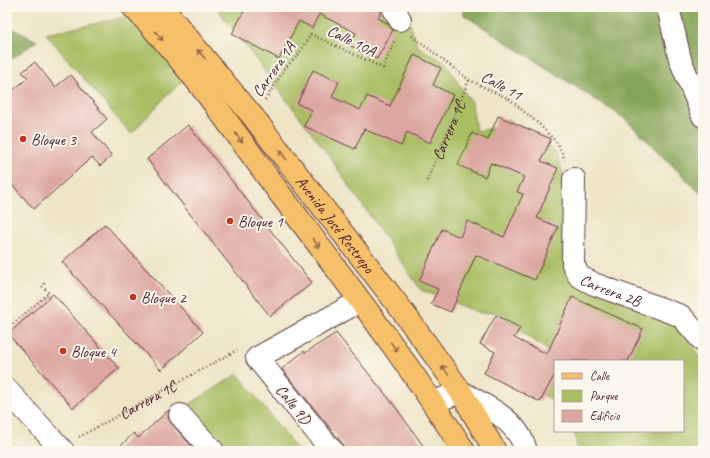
<svg xmlns="http://www.w3.org/2000/svg" width="710" height="458" viewBox="0 0 710 458" font-family="Caveat,sans-serif">
  <style>
    .green { fill: #a9be63; stroke: #7a6e47 }
    .forest { fill: #86a559; stroke: #686242 }
    .building { fill: #dda7a1 }
    .lines { fill: none; stroke-linecap: round; stroke-linejoin: round }
    .minor-casing { stroke: #623d42; stroke-width: 24 }
    .major-casing { stroke: #623d42; stroke-width: 24 }
    .path { stroke: #623d42; stroke-width: 2.5; stroke-dasharray: 1 3; stroke-linecap: butt }
    .minor { stroke: #fff; stroke-width: 22 }
    .major { stroke: #f6c06b; stroke-width: 22 }
    .oneway { stroke: #976748 }
    .poi-dot { fill: #c8321e; stroke: #fbf7ec; stroke-width: 1.5 }
    .labels { text-anchor: middle; stroke-width: 4; stroke-linejoin: round; paint-order: stroke }
    .street-label { font-size: 16px; fill: #4a1f2b; stroke: #fbf7ec }
    .poi-label { font-size: 16px; fill: #4a1f2b; stroke: #fbf7ec; text-anchor: start }
  </style>
  <rect width="100%" height="100%" fill="#fbf7ec"/>
  <filter id="ink" filterUnits="userSpaceOnUse"><feTurbulence type="fractalNoise" baseFrequency=".025" numOctaves="2"/><feDisplacementMap in="SourceGraphic" scale="8" xChannelSelector="R" yChannelSelector="G"/><feConvolveMatrix kernelMatrix="1 2 1 2 8 2 1 2 1" color-interpolation-filters="sRGB"/></filter>
  <filter id="wash" filterUnits="userSpaceOnUse"><feTurbulence type="fractalNoise" baseFrequency=".012" numOctaves="4" result="noise"/><feDisplacementMap in="SourceGraphic" scale="16" xChannelSelector="R" yChannelSelector="G"/><feGaussianBlur stdDeviation="0.9" result="paint"/><feColorMatrix in="noise" values="0 0 0 0 0 0 0 0 0 0 0 0 0 0 0 0 0 1.4 0 .05"/><feComposite in="paint" operator="in"/></filter>
  <g filter="url(#wash)">
    <rect width="100%" height="100%" fill="#ede5c6"/>
    <path class="green" d="M216,7H406L407,16L418,47L446,63L458,83L472,103L476,131L503,126L507,119L556,152L564,177L568,265L613,297L681,328L703,361V451H577L576,438L572,431H683V361H555V402L553,400L535,391L548,351L497,312L481,313L421,290L324,149Z
      M140,14L191,75L170,92L131,134L46,34Z
      M238,374L298,451H219L182,409Z"/>
    <path class="forest" d="M462,7H703V196L624,118L464,15Z
      M7,26L37,41L7,62Z"/>
    <g id="blocks">
      <path class="building" d="M246,7H381L382,11L378,18L387,23L393,30L377,59L349,45L356,33L319,14L312,28L299,21L279,59L232,34Z
        M414,55L441,68L433,85L453,95L430,143L407,132L401,146L364,129L355,149L304,126L312,110L297,104L313,70L339,82L332,97L360,110L367,96L390,106Z
        M35,62L55,87L71,75L107,119L92,132L112,156L100,166L92,157L34,209L7,179V95L28,78L22,72Z
        M498,116L551,139L541,161L558,168L537,218L558,227L535,280L476,255L451,312L431,304L438,289L419,281L442,229L460,237L467,221L504,237L523,194L517,192L524,177L491,163L485,177L458,165L472,133L488,140Z
        M188,125L312,283L270,316L147,159Z
        M105,224L203,332L161,370L62,262Z
        M53,294L119,368L73,408L8,334Z
        M572,297L643,329L628,361H555V374L540,402L484,373L495,352L480,344L496,315L520,328L514,338L547,354Z
        M336,333L394,405L427,451H344L342,443L282,369L304,351L305,353Z
        M169,410L168,417L171,423L196,451H115L134,433L138,438Z"/>
    </g>
  </g>
  <g filter="url(#ink)">
    <use href="#blocks" fill-opacity="0" stroke="#623d42" stroke-width="1"/>
    <g class="lines">
      <defs>
        <g id="minor">
          <path d="M393,7L400,20"/>
          <path d="M668,7L680,59L703,116"/>
          <path id="s3" d="M574,179L573,264L579,276L594,284L681,316L703,341"/>
          <path d="M7,390L63,451"/>
          <path d="M433,402L461,392C487,407 518,419 526,451"/>
          <path d="M180,415L213,451"/>
          <path d="M332,451L257,358L360,301"/>
        </g>
        <g id="major">
          <path d="M133,7C188,63 234,132 281,195C344,279 408,362 464,451"/>
          <path id="s4" d="M162,7L254,118L398,305L461,392L495,451"/>
        </g>
      </defs>
      <use href="#minor" class="minor-casing"/>
      <use href="#major" class="major-casing"/>
      <g class="path">
        <path d="M412,36L469,80L509,99L539,124L558,144L565,160"/>
        <path d="M265,100L286,67L298,55L311,34L383,68L395,39"/>
        <path id="s1" d="M427,181L469,80"/>
        <path d="M7,329L49,293L42,286L45,283"/>
        <path id="s2" d="M79,437L237,350"/>
      </g>
      <use href="#minor" class="minor"/>
      <use href="#major" class="major"/>
    </g>
    <defs><path id="oneway-shaft" d="M-6 0H5M1.5-3L5.5 0L1.5 3" fill="none" stroke-width="1.6" stroke-linecap="round" stroke-linejoin="round"/></defs>
    <g class="oneway">
      <use href="#oneway-shaft" transform="translate(159 36) rotate(50)"/>
      <use href="#oneway-shaft" transform="translate(201 54) rotate(-130)"/>
      <use href="#oneway-shaft" transform="translate(239 138) rotate(53)"/>
      <use href="#oneway-shaft" transform="translate(283 155) rotate(-128)"/>
      <use href="#oneway-shaft" transform="translate(316 243) rotate(53)"/>
      <use href="#oneway-shaft" transform="translate(394 347) rotate(55)"/>
      <use href="#oneway-shaft" transform="translate(445 370) rotate(-126)"/>
    </g>
  </g>
  <g class="poi-dot">
    <circle cx="23" cy="139" r="4"/>
    <circle cx="230" cy="221" r="4"/>
    <circle cx="133" cy="297" r="4"/>
    <circle cx="63" cy="351" r="4"/>
  </g>
  <g class="labels">
    <g class="street-label">
      <text transform="translate(352 40) rotate(26)" y="6">Calle 10A</text>
      <text transform="translate(273 69) rotate(-55)" y="6">Carrera 1A</text>
      <text transform="translate(502 85) rotate(29)" y="6">Calle 11</text>
      <text dy="6" stroke="none"><textPath href="#s1" startOffset="55">Carrera 1C</textPath></text>
      <text dy="6" stroke="none"><textPath href="#s4" startOffset="278">Avenida José Restrepo</textPath></text>
      <text dy="6" stroke="none"><textPath href="#s3" startOffset="133">Carrera 2B</textPath></text>
      <text dy="6" stroke="none"><textPath href="#s2" startOffset="78">Carrera 1C</textPath></text>
      <text transform="translate(294 404) rotate(51)" y="6">Calle 9D</text>
    </g>
    <g class="poi-label">
      <text x="31" y="145">Bloque 3</text>
      <text x="238" y="227">Bloque 1</text>
      <text x="141" y="303">Bloque 2</text>
      <text x="71" y="357">Bloque 4</text>
    </g>
  </g>
  <rect width="710" height="458" fill="none" stroke="#fbf7ec" stroke-width="24"/>
  <rect x="554" y="360" width="130" height="72" fill="#fbf7ec" stroke="#b4a19f"/>
  <rect x="562" y="373" width="20" height="6" fill="#f6c06b" stroke="#b4a19f"/>
  <text x="590" y="380" font-size="12" fill="#4a1f2b">Calle</text>
  <rect x="562" y="390" width="20" height="12" fill="#a9be63" stroke="#b4a19f"/>
  <text x="590" y="400" font-size="12" fill="#4a1f2b">Parque</text>
  <rect x="562" y="410" width="20" height="12" fill="#dda7a1" stroke="#b4a19f"/>
  <text x="590" y="420" font-size="12" fill="#4a1f2b">Edificio</text>
</svg>
